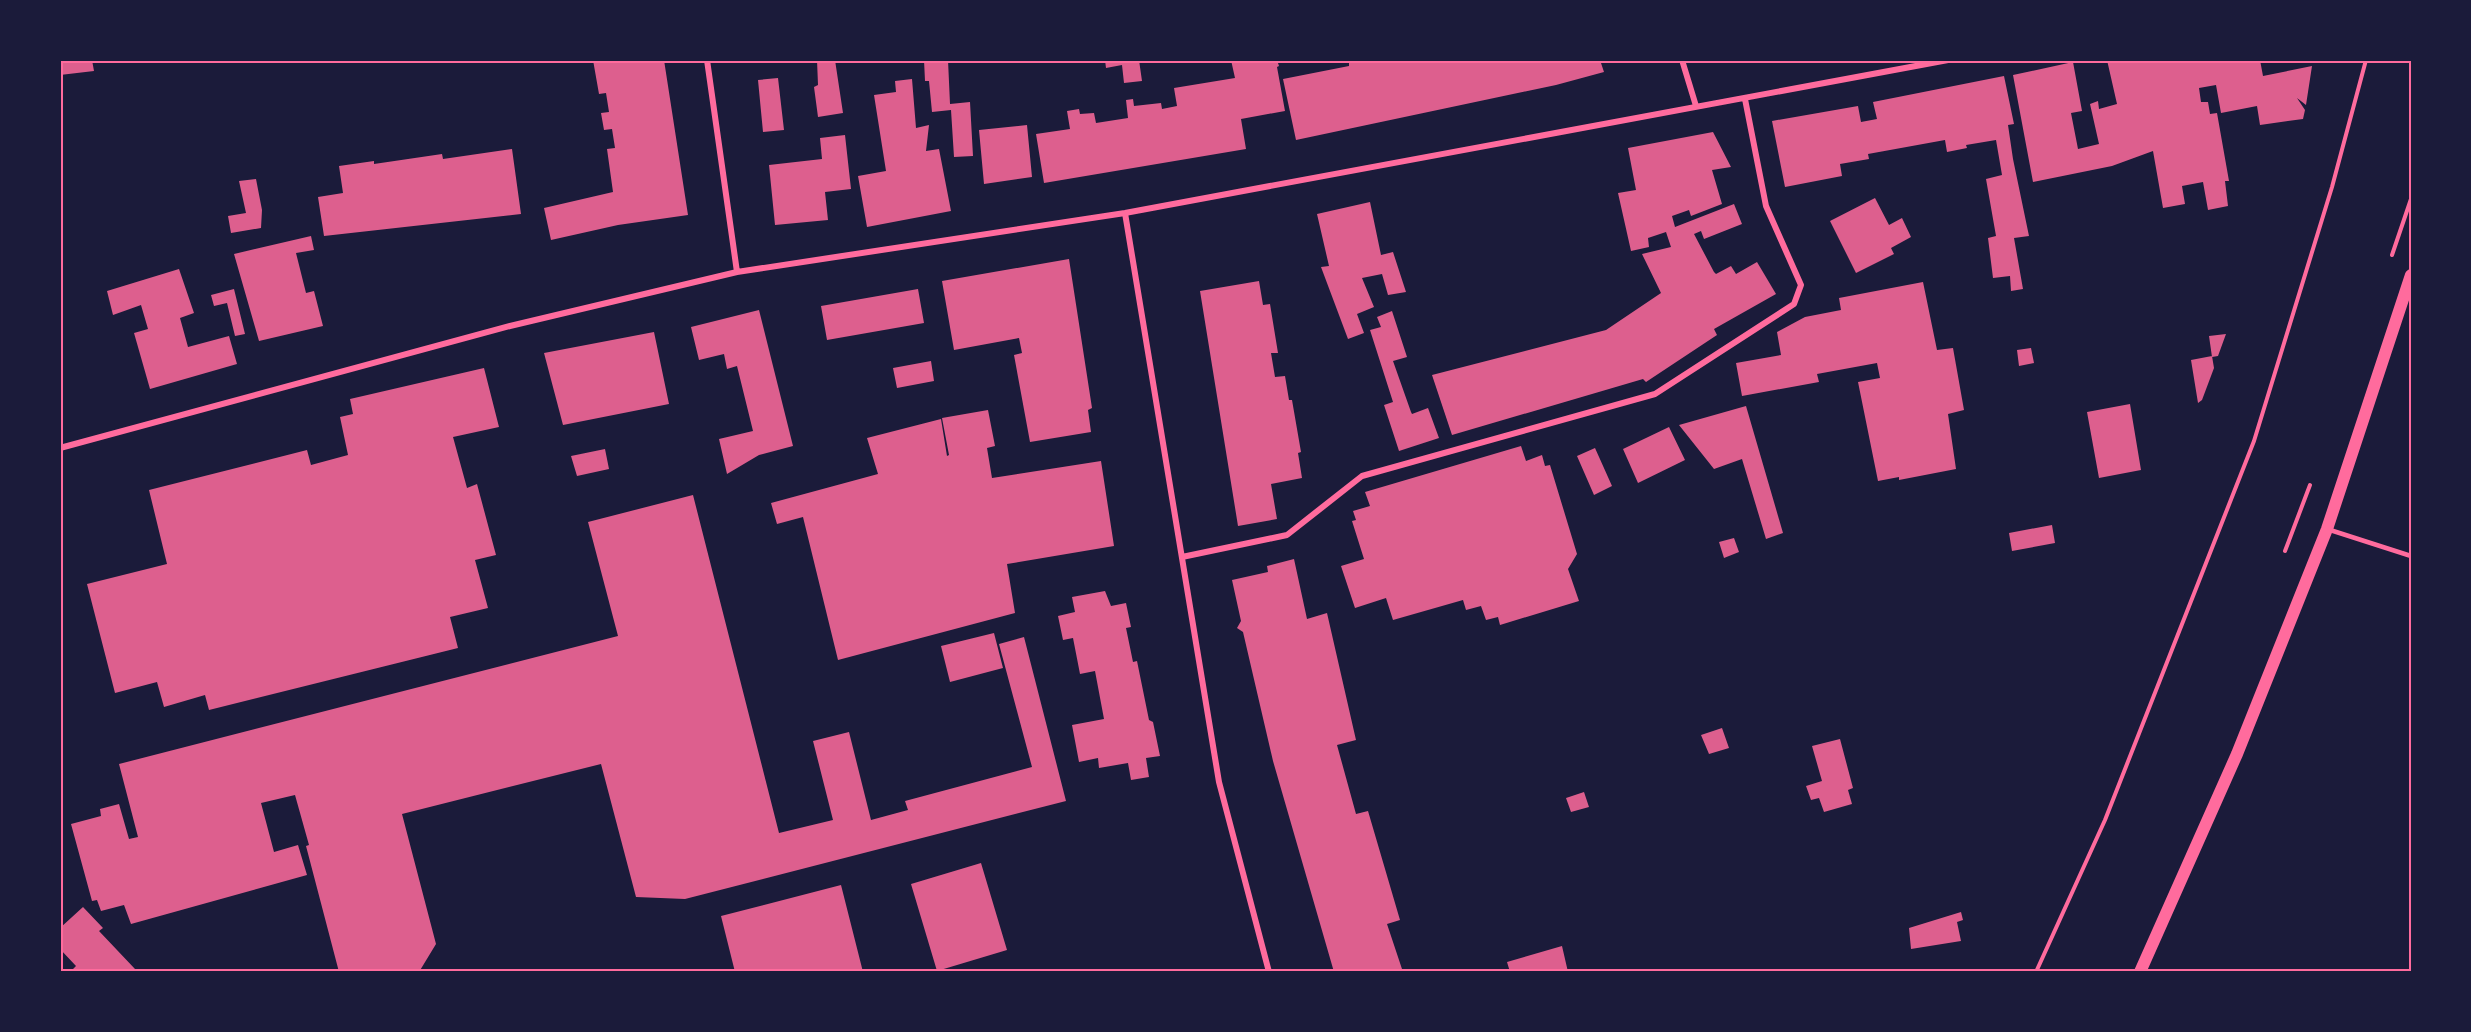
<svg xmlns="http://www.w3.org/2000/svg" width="2471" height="1032" viewBox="0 0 2471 1032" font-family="Arial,sans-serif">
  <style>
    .building { fill: #dd5f8e }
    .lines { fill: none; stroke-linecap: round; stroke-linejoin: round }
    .path { stroke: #ff6b9d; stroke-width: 4 }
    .service { stroke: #ff6b9d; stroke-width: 4.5 }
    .minor { stroke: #ff6b9d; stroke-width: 6 }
    .secondary { stroke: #ff6b9d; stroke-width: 12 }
    .neatline { fill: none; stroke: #ff6b9d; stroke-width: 2 }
  </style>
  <rect width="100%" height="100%" fill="#1b1b3a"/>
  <path class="building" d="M60,60H92L94,71L60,75Z
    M593,60H664L688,215L618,225L551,240L544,208L613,192L607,149L615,148L612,129L604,130L601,113L609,112L606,93L599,94Z
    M817,60H835L843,113L818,117L814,87L818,85Z
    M924,60H948L950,104L970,102L973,156L954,157L951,110L932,112L929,81H925Z
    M1105,60H1139L1142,81L1124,83L1122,65L1106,68Z
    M1231,60H1277L1279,66L1277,67L1285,111L1241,119L1246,149L1044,183L1036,134L1070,129L1067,111L1079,109L1080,114L1094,113L1096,123L1128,118L1126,100L1133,99L1134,106L1161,103L1162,109L1177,106L1174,88L1235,78Z
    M1363,60H1609V61L1601,63L1604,72L1556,85L1296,140L1283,79L1349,66V63Z
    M2107,60H2260L2263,76L2312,66L2306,105L2297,98L2305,110L2303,119L2260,125L2257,106L2221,113L2216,85L2199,88L2201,102H2208L2210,114L2217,113L2229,181H2225L2228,206L2208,210L2203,182L2182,186L2185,204L2163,208L2153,151L2112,166L2033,182L2013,75L2073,62L2082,111L2071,113L2078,149L2099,144L2090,104L2098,101L2099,109L2117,104Z
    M2004,76L2014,124L2008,125L2013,159L2029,236L2014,238L2023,289L2011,291L2010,276L1993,278L1988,238L1996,236L1986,179L2002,175L1996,140L1966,145L1967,148L1947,152L1945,140L1868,154L1869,159L1840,164L1842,176L1785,187L1772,121L1858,106L1861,122L1877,119L1873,102Z
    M778,78L784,130L763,132L758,80Z
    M912,79L916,128L929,125L926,151L939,149L951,211L867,227L858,176L886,171L874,95L896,92L895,81Z
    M1027,125L1032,177L984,184L979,130Z
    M1713,132L1731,167L1712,170L1722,204L1691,216L1689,210L1672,216L1675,227L1734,204L1742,224L1704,239L1701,231L1694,234L1714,272L1716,274L1731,266L1736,274L1757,262L1776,294L1714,329L1717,335L1646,382L1643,379L1452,435L1432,375L1606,330L1661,293L1642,254L1671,247L1666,232L1648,238L1649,247L1631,251L1618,193L1636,190L1628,148Z
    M845,135L851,189L825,192L828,220L775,225L769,165L822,159L820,138Z
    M512,149L521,214L324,236L318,197L343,193L339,166L374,161V164L442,154L443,159Z
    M256,179L262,210L261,228L231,233L228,216L246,213L239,181Z
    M1875,198L1889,225L1902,218L1911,237L1891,248L1894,254L1856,273L1830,221Z
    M1370,202L1381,255L1393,252L1406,292L1388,295L1382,274L1362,278L1374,307L1357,314L1364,333L1348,339L1321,267L1329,266L1317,214Z
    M311,236L314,250L296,253L306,293L314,291L323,326L259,341L234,254Z
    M1069,259L1092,408L1088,410L1091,432L1030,442L1014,355L1022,353L1019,338L954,350L942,281Z
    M179,269L194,313L180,318L188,347L229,336L237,364L150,389L134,333L148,329L141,305L113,315L107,291Z
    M1259,281L1263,305L1270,304L1278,353H1271L1275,377L1285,376L1289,400H1292L1301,452L1298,453L1302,478L1271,484L1277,519L1238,526L1200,291Z
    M1923,282L1937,350L1953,348L1964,410L1948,414L1956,469L1899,480V477L1878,481L1858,382L1880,378L1877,363L1817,374L1819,382L1742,396L1736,363L1781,355L1777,332L1805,317L1841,310L1839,298Z
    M234,289L245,334L235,336L227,303L214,306L211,295Z
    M918,289L924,323L827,340L821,306Z
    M759,310L793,446L759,455L727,474L719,439L753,431L737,366L727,369L724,354L699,360L691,327Z
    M1392,311L1407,357L1393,361L1411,412L1412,414L1428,408L1439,438L1399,451L1384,405L1393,402L1370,330L1381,327L1377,317Z
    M654,332L669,404L563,425L544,353Z
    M2226,334L2218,356L2212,357L2209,336Z
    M2031,348L2034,363L2019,366L2017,350Z
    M2212,356L2214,368L2202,400L2198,403L2191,360Z
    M931,361L934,381L897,388L893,368Z
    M484,368L499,427L453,437L467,488L477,484L496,555L475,560L488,608L450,617L458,648L209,710L205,695L164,707L157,682L115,693L87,584L167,564L149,490L307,450L311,465L348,455L340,417L353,414L350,399Z
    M2130,404L2141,470L2099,478L2087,412Z
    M1746,406L1783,533L1766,539L1742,459L1714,469L1679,425Z
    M988,410L995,446L987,448L992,478L1101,461L1114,546L1007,564L1015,613L838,660L803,517L777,524L771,503L878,474L867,438L941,419L947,456L949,455L942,418Z
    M1669,427L1685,460L1638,483L1623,449Z
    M1521,446L1526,461L1542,455L1545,466L1550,465L1577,554L1568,569L1579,601L1500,625L1498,617L1486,620L1481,606L1466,610L1463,600L1393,620L1386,598L1355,608L1341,566L1364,559L1352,521L1356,520L1353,511L1370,506L1365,492Z
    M1595,448L1612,486L1594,495L1577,456Z
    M605,449L609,469L577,476L571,456Z
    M693,495L779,833L833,820L813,741L849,732L871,820L908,810L905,801L1032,767L999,644L1024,637L1066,801L685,899L636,897L601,764L402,814L436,944L419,972H339L306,846L309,845L295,795L261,803L274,852L298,845L307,875L131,924L124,905L101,911L97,900L92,901L71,824L101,816L100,809L119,804L129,839L138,837L119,764L618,636L588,522Z
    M2052,525L2055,543L2012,551L2009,533Z
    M1734,538L1739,552L1724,558L1719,542Z
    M1294,559L1307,619L1327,613L1356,740L1337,745L1356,814L1368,811L1400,920L1387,924L1403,972H1334L1273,761L1243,632L1237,628L1241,621L1232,580L1268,572L1267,566Z
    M1105,591L1111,606L1126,603L1131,627L1126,628L1133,662L1137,661L1149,720L1153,722L1160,756L1146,758L1149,777L1131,780L1128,763L1099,768L1098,758L1079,762L1072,725L1104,719L1095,671L1080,674L1073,638L1063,640L1058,616L1075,612L1072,597Z
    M994,633L1003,668L950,682L941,646Z
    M1722,728L1729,748L1709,754L1701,735Z
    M1840,739L1853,788L1848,790L1852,804L1824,812L1819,798L1811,800L1806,786L1822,781L1812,746Z
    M1584,792L1589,807L1571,812L1566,798Z
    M981,863L1007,950L937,971L911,884Z
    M841,885L863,972H735L721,916Z
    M83,907L103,928L99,931L135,969L132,972H70L76,966L60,949V928Z
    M1961,912L1963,920L1957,922L1961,941L1911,949L1909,928Z
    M1562,946L1568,972H1510L1507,962Z"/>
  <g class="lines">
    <path class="path" d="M2392,255L2411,199
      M2285,551L2310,485
      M2036,972L2105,820L2254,441L2332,187L2366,60"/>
    <path class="service" d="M2327,529L2411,556"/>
    <path class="minor" d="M707,60L737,272
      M1682,60L1696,106
      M1125,213L1219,782L1269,972
      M60,448L510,326L737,272L1125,213L1948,60
      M1182,557L1287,535L1362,476L1655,394L1794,304L1801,285L1766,206L1745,99"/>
    <path class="secondary" d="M2140,972L2237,754L2327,529L2411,275"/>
  </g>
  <rect width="2471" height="1032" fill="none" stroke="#1b1b3a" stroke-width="123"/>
  <rect x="62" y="62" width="2348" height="908" class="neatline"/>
</svg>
